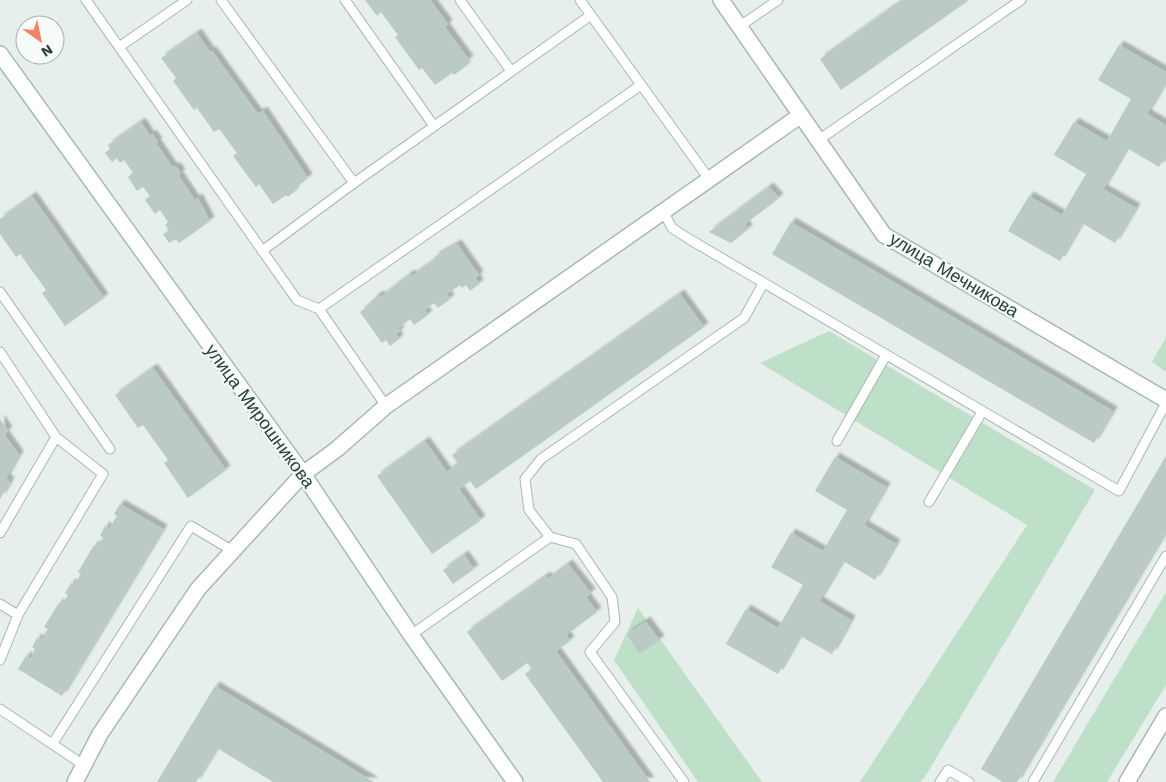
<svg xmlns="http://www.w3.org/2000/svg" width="1166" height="782" viewBox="0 0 1166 782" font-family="'Work Sans',sans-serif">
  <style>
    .green { fill: #bfe0c8 }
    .building { fill: #bbcac4; filter: url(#shadow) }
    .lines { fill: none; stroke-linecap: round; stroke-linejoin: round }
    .lane-casing { stroke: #a8b8b2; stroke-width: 11 }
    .street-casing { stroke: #a8b8b2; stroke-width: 18 }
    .secondary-casing { stroke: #a4bbb3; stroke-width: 18 }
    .lane { stroke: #fff; stroke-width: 9 }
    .street { stroke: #fff; stroke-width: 15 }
    .secondary { stroke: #fff; stroke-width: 15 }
    .labels { text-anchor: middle; stroke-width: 4.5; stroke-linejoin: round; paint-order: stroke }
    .street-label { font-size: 18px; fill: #24423a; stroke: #f7fbf9 }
  </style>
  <defs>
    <filter id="shadow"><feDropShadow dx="4.5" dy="-4.5" stdDeviation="1" flood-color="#0004"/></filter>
  </defs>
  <rect width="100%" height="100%" fill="#e6efeb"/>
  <path class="green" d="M829,331L1095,490L925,777L920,782H860L1027,525L760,363Z
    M1166,337V372L1152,362Z
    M1166,592V685L1107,782H1053Z
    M638,608L762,782H698L614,660Z"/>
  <path class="building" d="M365,0H430L448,24L445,27L469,60L464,64L466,66L454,75L452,73L435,85L422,68L419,70L395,37L398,35L381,12L377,16Z
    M903,0H969L841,90L820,59Z
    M197,33L210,52L212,51L258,114L263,111L308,178L294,189L295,191L288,197L286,195L273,204L259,184L256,187L233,156L237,153L219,129L214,132L197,108L194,110L173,81L176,78L161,58Z
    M1119,45L1166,72V81L1147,114L1166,125V155L1159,167L1127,148L1103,189L1136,208L1115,243L1082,223L1060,261L1008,231L1029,196L1062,215L1086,174L1054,155L1074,122L1107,141L1131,99L1098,80Z
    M141,122L150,136L152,134L158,142L156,143L173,168L175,166L178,169L181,174L178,175L195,200L198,198L210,221L179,243L176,239L169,243L163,234L169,230L165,225L168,222L160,210L155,214L145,200L150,196L143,187L137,191L128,177L133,173L124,160L120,163L117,158L112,162L105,153L110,149L108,145Z
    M769,187L779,198L745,224L748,229L731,243L709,232Z
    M32,196L104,298L65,326L42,293L46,290L20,254L16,257L0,234V219Z
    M791,222L1113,411L1094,443L772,254Z
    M457,244L479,275L476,278L479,284L470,291L466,285L462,288L460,285L447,294L450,299L438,308L434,303L424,310L428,315L414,325L410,319L398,328L400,331L396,334L399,339L390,346L386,340L382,343L360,312L372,303L371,301L379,295L381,297L410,274L412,276L436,259L434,257Z
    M680,294L704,327L476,489L470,481L459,489L481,520L432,554L377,476L425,441L447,472L458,464L452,455Z
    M153,368L226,470L188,498L164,463L168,460L143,425L138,428L115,395Z
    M0,419L8,431L4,434L19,455L6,478L10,482L0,499Z
    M1166,456V531L1017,782H1003L981,769Z
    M835,457L886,487L864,525L896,544L875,580L843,561L819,601L851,620L832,654L800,636L778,674L726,644L746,609L778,628L803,585L771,567L791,533L823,551L847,510L815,491Z
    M120,504L163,529L62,696L18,669L26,656L30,659L35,649L32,647L37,638L41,640L48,629L44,627L59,603L62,605L68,595L65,593L71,583L74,585L81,574L78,572L94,545L97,547L103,538L100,536L105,526L109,529L117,516L114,514Z
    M464,555L474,569L453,584L443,570Z
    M568,564L591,593L586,597L597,612L566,635L570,641L556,651L650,782H603L525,674L532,669L527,663L502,681L467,632L546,576L548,579Z
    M646,621L660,640L639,654L627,634Z
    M215,686L265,716L374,782H273L217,748L196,782H157Z"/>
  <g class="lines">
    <defs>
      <path id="lane" d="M86,0L297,300L319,309L386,406
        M221,0L354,183
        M345,0L434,126
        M460,0L511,71
        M580,0L709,179
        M740,26L778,0
        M119,47L187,0
        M820,139L1021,0
        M663,211L672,228L689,239L1119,491L1166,403
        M262,251L354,183L591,15
        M0,292L110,449
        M319,309L641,85
        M0,352L56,437L0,533
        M837,441L886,355
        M929,502L982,412
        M550,537L576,544L612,597L615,622L590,652L684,782
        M0,604L18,615L0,660
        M18,615L103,474L56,437
        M411,635L550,537L529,510L525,479L541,459L744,318L763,284
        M0,709L85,766
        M53,743L191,526L233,551
        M940,782L948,770L969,782
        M1033,782L1166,556"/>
      <path id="street" d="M721,0L884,235L1166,400
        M75,782L100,734L198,589L303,474L337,449L386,406L801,115
        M1127,782L1166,716"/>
      <path id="secondary" d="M0,54L303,474L411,635L515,782"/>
    </defs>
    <use href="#lane" class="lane-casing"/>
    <use href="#street" class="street-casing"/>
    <use href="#secondary" class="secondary-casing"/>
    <use href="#lane" class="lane"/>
    <use href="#street" class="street"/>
    <use href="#secondary" class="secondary"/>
  </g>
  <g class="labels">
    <g class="street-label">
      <text transform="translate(954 275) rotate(31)" y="6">улица Мечникова</text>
      <text transform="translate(260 416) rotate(54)" y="6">улица Мирошникова</text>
    </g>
  </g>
  <g transform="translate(40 40) rotate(147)"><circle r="24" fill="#f7fbf9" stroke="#a3b1ad"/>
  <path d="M0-4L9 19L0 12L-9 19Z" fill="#f4845f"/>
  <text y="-8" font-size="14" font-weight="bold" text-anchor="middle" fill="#24423a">N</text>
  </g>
</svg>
